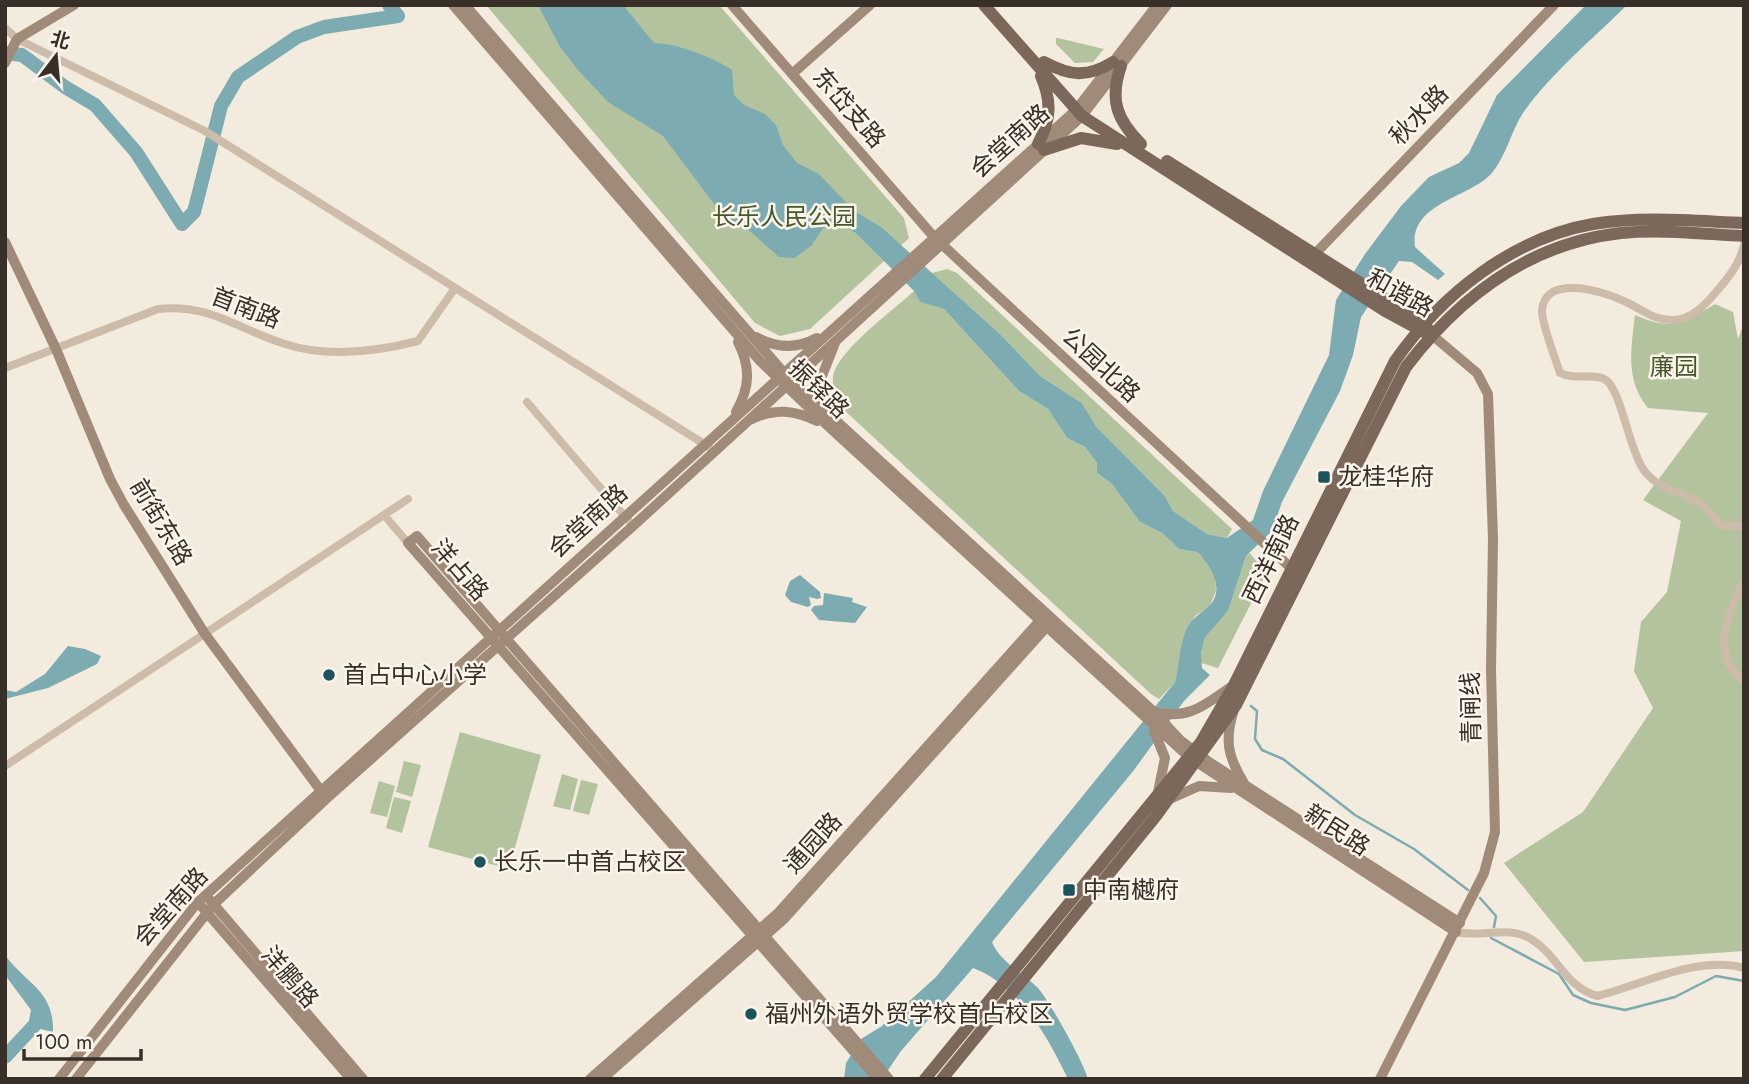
<svg xmlns="http://www.w3.org/2000/svg" width="1749" height="1084" viewBox="0 0 1749 1084" font-family="Jost,'Noto Sans SC',sans-serif">
  <style>
    .green { fill: #b3c39d }
    .water { fill: #7cabb2 }
    .lines { fill: none; stroke-linecap: round; stroke-linejoin: round }
    .stream { stroke: #7cabb2; stroke-width: 2.5 }
    .river { stroke: #7cabb2; stroke-width: 14 }
    .street { stroke: #ccbca9; stroke-width: 8 }
    .secondary { stroke: #a08b7a; stroke-width: 10 }
    .primary { stroke: #7b685a; stroke-width: 12 }
    .poi-dot { fill: #1d535c; stroke: #fbf4eb; stroke-width: 2.5 }
    .labels { text-anchor: middle; stroke-width: 5; stroke-linejoin: round; paint-order: stroke }
    .street-label { font-size: 24px; fill: #392f29; stroke: #fbf4eb }
    .park-label { font-size: 24px; fill: #45582c; stroke: #fbf4eb }
    .poi-label { font-size: 24px; fill: #392f29; stroke: #fbf4eb; text-anchor: start }
  </style>
  <rect width="100%" height="100%" fill="#f3ebde"/>
  <path class="green" d="M486,5H719L904,218L909,238L810,329L780,336L755,323Z
    M1056,38H1058L1104,49L1093,62L1075,63L1056,44Z
    M947,269L957,273L1232,529L1227,538L1207,534L1173,511L1165,496L1095,427L1082,403L1040,376L1001,335L932,273Z
    M914,291L920,302L944,309L1019,391L1048,409L1067,438L1085,447L1097,463V473L1112,484L1140,522L1162,533L1179,549L1197,552L1215,571L1216,591L1209,608L1196,615L1187,628L1181,648L1201,653L1205,636L1228,611L1246,556L1250,553L1266,574L1218,668L1181,657L1175,682L1159,699L1151,694L843,409C837,398 832,390 833,378C835,352 894,310 914,291Z
    M1715,304L1733,312L1738,339L1744,323V951L1584,962L1504,863L1583,812L1653,708L1634,671L1641,622L1667,592L1681,521L1643,500L1708,413L1648,408C1625,380 1631,349 1635,315C1672,331 1682,324 1715,304Z
    M460,732L541,755L509,869L428,847Z
    M404,761L421,765L412,797L396,792Z
    M562,774L578,779L570,810L553,806Z
    M581,780L598,784L589,815L573,811Z
    M379,781L395,786L387,817L370,813Z
    M394,797L411,801L402,833L386,828Z"/>
  <path class="water" d="M538,5H623L654,43C676,43 715,58 732,70L734,95L744,105L765,114L776,125L783,145L797,163L819,174L854,211L881,227L1001,335L1040,376L1082,403L1096,427L1165,496L1173,511L1207,534L1227,538L1253,520L1263,491L1329,355L1336,300L1365,254L1401,206L1429,177L1459,163L1469,153L1497,95L1586,5H1627C1593,39 1551,73 1523,113C1511,131 1506,157 1491,174C1469,198 1409,203 1415,247L1445,274L1438,280L1412,262L1399,261L1361,317L1353,355L1340,391L1282,502L1272,531L1246,556L1228,611L1205,637L1201,653L1202,668L1210,675L1184,701L1134,770L992,942C1000,962 1023,973 1038,988C1050,1002 1083,1061 1088,1079H1068C1047,1036 1020,986 973,968L901,1051L882,1079H844L846,1063L861,1039L882,1026L936,977L1175,682C1180,665 1179,645 1187,628C1192,619 1198,615 1206,609C1227,592 1212,566 1197,552L1179,549L1162,533L1140,522L1112,484L1097,473V463L1085,447L1067,438L1048,409L1019,391L944,309L920,302L914,291L856,233L840,224L823,228L812,245L795,258L779,257L743,225L724,217L663,136L608,102L578,70L560,47Z
    M800,575L820,592L821,598L817,599L809,597L811,605L808,607L791,602L785,595L790,581Z
    M824,593L853,598L852,602L867,607L855,623L819,620L811,610L814,606L823,605Z
    M68,646L85,649L101,656L97,664L48,688L5,699V690L16,692L45,674Z
    M5,955C27,985 54,990 53,1032L28,1026L31,1010L5,975Z"/>
  <g class="lines">
    <path class="stream" d="M1251,706L1257,711L1255,739L1262,750L1283,759L1355,815L1414,849L1468,890
      M1480,898L1496,916L1494,927
      M1491,938L1559,974L1573,995L1591,1003L1625,1010L1675,997L1716,976L1744,981"/>
    <path class="river" d="M5,53L22,55L65,87L95,105L136,152L182,224L194,212L221,106L238,77L297,37L324,27L398,16L389,5
      M5,1057L43,1016L41,1014"/>
    <path class="street" d="M5,28L17,39L205,131L709,447
      M1744,245C1740,263 1729,277 1717,291C1705,305 1692,319 1674,320C1653,321 1642,309 1624,301C1603,291 1544,273 1542,311C1542,325 1555,357 1560,373C1576,381 1595,372 1606,380C1621,391 1629,448 1643,469C1658,491 1683,491 1702,505C1709,511 1715,518 1721,525L1744,526
      M5,368L158,309C209,303 239,330 285,344C328,358 375,352 418,341L455,288
      M527,402L633,526
      M384,515L408,543
      M1744,580C1729,611 1708,655 1744,681
      M5,766L408,499
      M1456,932C1480,938 1510,925 1531,939C1558,955 1565,987 1597,996C1643,985 1696,955 1744,968"/>
    <path class="secondary" d="M453,5L760,361L829,427L1189,757L1456,932
      M465,5L784,373L1154,712L1180,740L1209,762L1460,923
      M732,5L934,237L1290,567
      M5,63L17,39L74,5
      M792,74L870,5
      M5,242L56,349L110,479L124,505L205,634L324,795
      M1314,255L1554,5
      M756,337C776,348 797,349 817,338
      M828,410L820,381L835,343
      M736,412C750,387 751,368 738,342
      M752,419C775,408 794,410 817,421
      M1234,710C1224,740 1228,757 1244,783
      M1155,712C1189,721 1207,703 1234,685
      M1154,731L1165,758L1158,792
      M1170,799L1199,786L1231,788
      M210,900L363,1079
      M202,907L351,1079
      M59,1079L197,903L1076,110L1157,5
      M76,1079L214,904L326,799L633,526L1082,116L1167,5
      M590,1079L778,913L1044,616
      M602,1079L784,919L1051,622
      M878,1079L408,543L417,536L889,1079
      M1380,1079L1484,873L1495,832L1491,669L1493,539L1488,394L1477,373L1432,335"/>
    <path class="primary" d="M984,5L1082,116L1385,311L1424,332
      M1044,62C1070,76 1087,78 1113,62
      M1121,66C1109,100 1117,120 1141,144
      M1038,144C1051,119 1052,102 1041,76
      M1044,150L1081,138L1117,144
      M1167,161L1424,323L1428,329
      M925,1079L1201,742L1234,685L1395,361C1441,295 1512,238 1593,224C1643,216 1694,221 1744,223
      M942,1079L1156,816L1236,705L1406,367C1460,296 1531,243 1621,233C1662,229 1703,234 1744,236"/>
  </g>
  <g class="poi-dot">
    <rect x="1317" y="470" width="14" height="14" rx="3.5"/>
    <circle cx="329" cy="675" r="7"/>
    <circle cx="480" cy="862" r="7"/>
    <rect x="1062" y="883" width="14" height="14" rx="3.5"/>
    <circle cx="751" cy="1014" r="7"/>
  </g>
  <g class="labels">
    <g class="street-label">
      <text transform="translate(849 108) rotate(49)" y="8">东岱支路</text>
      <text transform="translate(1419 115) rotate(-46)" y="8">秋水路</text>
      <text transform="translate(1010 141) rotate(-42)" y="8">会堂南路</text>
      <text transform="translate(1400 293) rotate(29)" y="8">和谐路</text>
      <text transform="translate(246 308) rotate(21)" y="8">首南路</text>
      <text transform="translate(1101 365) rotate(43)" y="8">公园北路</text>
      <text transform="translate(819 389) rotate(44)" y="8">振铎路</text>
      <text transform="translate(588 521) rotate(-42)" y="8">会堂南路</text>
      <text transform="translate(161 522) rotate(59)" y="8">前街东路</text>
      <text transform="translate(1271 559) rotate(-64)" y="8">西洋南路</text>
      <text transform="translate(460 570) rotate(49)" y="8">洋占路</text>
      <text transform="translate(1471 708) rotate(-91)" y="8">青闸线</text>
      <text transform="translate(1337 830) rotate(33)" y="8">新民路</text>
      <text transform="translate(813 843) rotate(-48)" y="8">通园路</text>
      <text transform="translate(171 907) rotate(-48)" y="8">会堂南路</text>
      <text transform="translate(290 977) rotate(49)" y="8">洋鹏路</text>
    </g>
    <g class="park-label">
      <text x="784" y="225">长乐人民公园</text>
      <text x="1674" y="375">廉园</text>
    </g>
    <g class="poi-label">
      <text x="1338" y="485">龙桂华府</text>
      <text x="343" y="683">首占中心小学</text>
      <text x="494" y="870">长乐一中首占校区</text>
      <text x="1083" y="898">中南樾府</text>
      <text x="765" y="1022">福州外语外贸学校首占校区</text>
    </g>
  </g>
  <rect width="1749" height="1084" fill="none" stroke="#392f29" stroke-width="14"/>
  <g transform="translate(56 56) rotate(16)" stroke="#fbf4eb" stroke-width="5" paint-order="stroke">
  <path d="M0-5L12 26L0 18L-12 26Z" fill="#392f29"/>
  <text y="-10" font-size="19" font-weight="bold" text-anchor="middle" fill="#392f29">北</text>
  </g>
  <path d="M24 1049v10h117v-10" fill="none" stroke="#392f29" stroke-width="3.5"/>
  <text x="35" y="1049" font-size="21" fill="#392f29" stroke="#fbf4eb" stroke-width="5" paint-order="stroke">100 m</text>
</svg>
